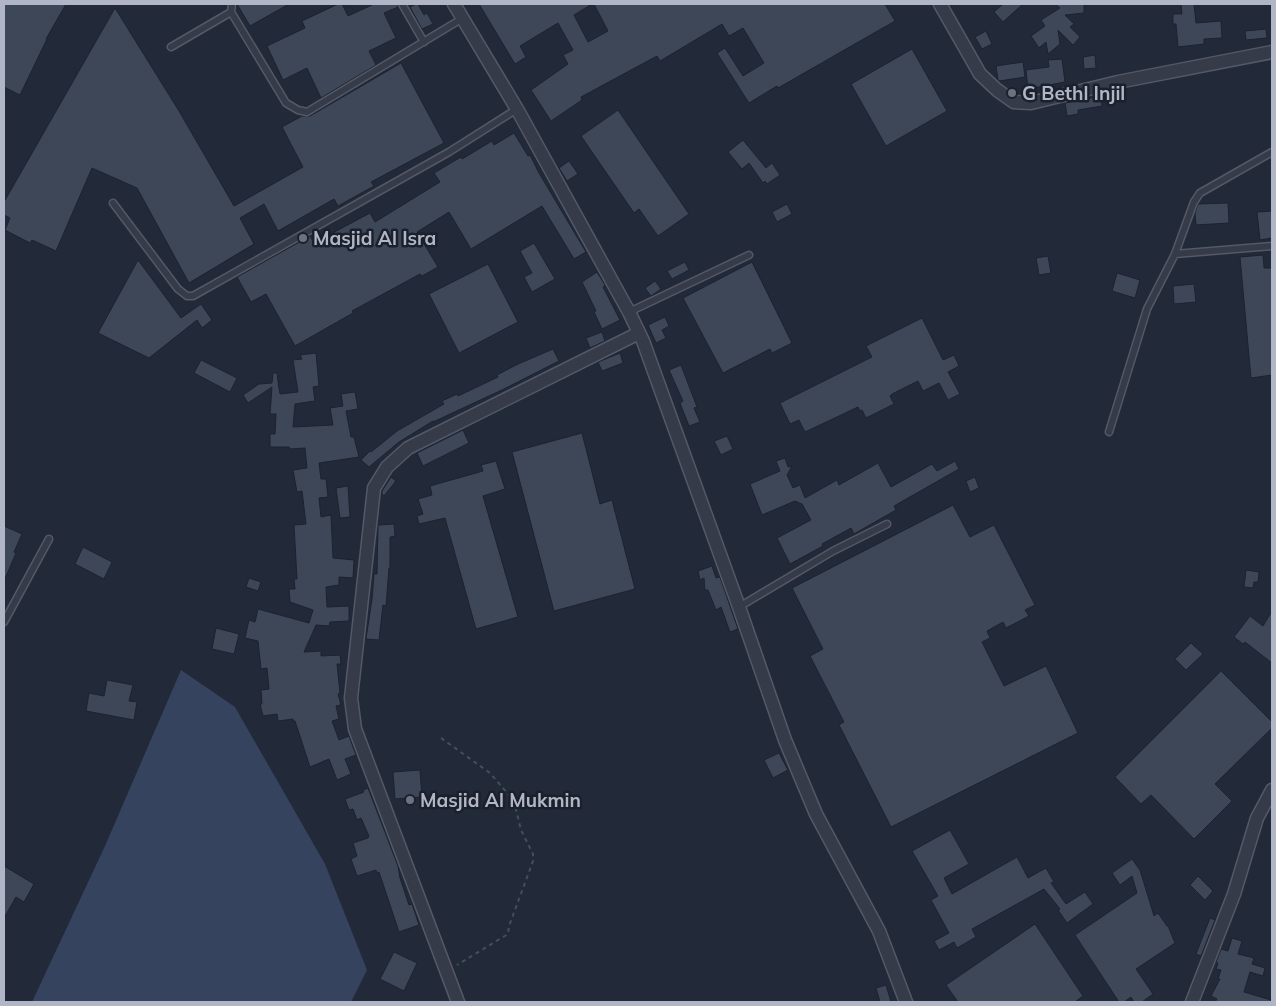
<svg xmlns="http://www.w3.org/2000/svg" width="1276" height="1006" viewBox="0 0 1276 1006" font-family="Mulish,sans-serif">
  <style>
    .water { fill: #36435f }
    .building { fill: #3e4758; stroke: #1d222f }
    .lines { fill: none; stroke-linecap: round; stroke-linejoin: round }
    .lane-casing { stroke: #535966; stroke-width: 9 }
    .street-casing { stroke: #535966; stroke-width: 15 }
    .path { stroke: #415256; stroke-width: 2; stroke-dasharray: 4 4; stroke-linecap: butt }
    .lane { stroke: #353b49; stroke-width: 6 }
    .street { stroke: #353b49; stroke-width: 12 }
    .worship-dot { fill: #6b7280; stroke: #1b202d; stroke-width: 2 }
    .labels { text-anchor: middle; stroke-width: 5; stroke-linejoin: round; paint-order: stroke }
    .poi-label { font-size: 19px; font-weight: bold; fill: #b0b6c5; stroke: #1b202d; text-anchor: start }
  </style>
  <rect width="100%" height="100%" fill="#222938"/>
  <path class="water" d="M181,670L235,707L325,864L367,970L351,1002H32L105,846Z"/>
  <path class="building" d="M4,4H66L46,39H47L20,95L4,87Z
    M237,4H289L250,26Z
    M338,4H342L348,16L374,4H397L398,7L384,13L396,38L369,51L376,65L321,98L307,68L283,80L267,46L305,28L302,21Z
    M416,4H418L424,15L427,13L433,24L422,29L410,7Z
    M479,4H592L574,15L588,42L608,31L594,4H885L895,21L778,88L777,86L749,103L717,53L725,48L743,76L764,63L743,28L729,36L722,24L660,61L657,56L581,97L582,100L551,121L531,90L568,64L563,55L573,50L558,23L520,46L526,57L515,64Z
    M1003,4H1023L1003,22L994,12Z
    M1055,4H1084V13L1065,15L1074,24L1070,27L1080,37L1073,45L1058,30L1060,44L1048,54L1046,42L1039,48L1031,36L1045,26L1041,20L1060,8Z
    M1181,4H1194L1196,23L1221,21L1222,38L1204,39V44L1178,47L1176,24H1173V14H1182Z
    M115,8L179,111L234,206L303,167L282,127L302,116H310L401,63L444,143L371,182L374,186L338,206L334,199L278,231L264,204L240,218L254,244L189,283L137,188L92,168L56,251L32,240L30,243L5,230L10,218L4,215V202Z
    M1266,29L1267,38L1246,40L1245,31Z
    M986,31L992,44L982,49L975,37Z
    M912,49L947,111L886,146L851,84Z
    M1095,55L1096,68L1084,69L1083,57Z
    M1062,59L1065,82L1028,89L1026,70L1049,67L1048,60Z
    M1023,62L1025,77L999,81L998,80L996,66Z
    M1101,96L1102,106L1078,110V114L1067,116L1065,103Z
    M618,110L689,214L658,236L639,209L634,213L581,136Z
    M514,133L528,156L530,155L539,173L586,252L574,259L542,206L471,249L449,212L417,232L438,267L422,276L420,274L352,311L353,313L295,346L266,294L251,302L237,277L310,236L314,243L370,213L375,222L440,182L434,173L461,157L462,159L492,141L494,145Z
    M743,140L766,168L772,163L780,175L767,184L765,181L763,183L749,163L742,169L728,152Z
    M569,161L578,174L567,181L559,168Z
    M1228,203L1229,223L1196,225L1195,213L1198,204Z
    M787,204L792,214L777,222L772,212Z
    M1272,211V238L1260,240L1257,212Z
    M534,243L555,279L532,292L524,277L532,273L520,251Z
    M1263,255L1264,268H1272V375L1251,378L1240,257Z
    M1048,256L1051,273L1039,275L1036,258Z
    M138,260L181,318L201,304L212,320L202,328L197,320L149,358L98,333Z
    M685,262L689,270L672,279L667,271Z
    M752,262L792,343L772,353L770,349L723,373L683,298Z
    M488,264L518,322L459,353L429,294Z
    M597,272L605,285L603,287L620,320L602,329L594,312L596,311L582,282Z
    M1117,273L1140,280L1135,298L1112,291Z
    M655,281L661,289L651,296L645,288Z
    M1194,284L1196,302L1174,304L1173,286Z
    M665,317L669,326L662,330L666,338L656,343L648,325Z
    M922,318L943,360L954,355L959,366L948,372L960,394L948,400L939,383L923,391L918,381L892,394L890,396L894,404L866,418L862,410L860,411L858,407L805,432L799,420L790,424L780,403L872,357L866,346Z
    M602,332L605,341L590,348L586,338Z
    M553,349L559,361L504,389L433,422V421L399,442L369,467L361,460L370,451L371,452L397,431L444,404L442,401L457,394L458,396L498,377L497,375L516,365Z
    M316,353L319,386L313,387L315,401L295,404L293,427L333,425L330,408L343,406L341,394L355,392L358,409L346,411L351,437H354L359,457L319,463L321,479H326L328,497L319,498L321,517L331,515L333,558L354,560L353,578L339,577V585L326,587L327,607L349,606V621L330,622L329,626L316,625L304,652L321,651V656L340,655L341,664H337L340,693L338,694L341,705L336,706L339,719L332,721L339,740L349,736L356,755L345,759L351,774L337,780L329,759L310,767L295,721H293V719L278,721L277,714L263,716L260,704H262L261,690L269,689L267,668L261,669L258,641L245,638L249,620L255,622L258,609L309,623L313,610L290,602L289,589H295L294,579H297L294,525L306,524L302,491L297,492L293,470L307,468L305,448L290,449L289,447H270V434H275L276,414H270L272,387L248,403L243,395L259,384L272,383L273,373H277L278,382H280L278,383L280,394L298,392L293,360L302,359L300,355Z
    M620,353L623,363L602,371L598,362Z
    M201,360L237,378L230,392L194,373Z
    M681,365L697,407L694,408L700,422L689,426L680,403L683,401L669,370Z
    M463,430L469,443L423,466L417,453Z
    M582,433L600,504L612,500L635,589L554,611L512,452Z
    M727,436L733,449L721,455L714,441Z
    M785,458L788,467L792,466L787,475L793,488L800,485L805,498L837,480L839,485L878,463L891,487L932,464L937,471L955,461L959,469L894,506L896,510L854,534L851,528L822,544L823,546L790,564L777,538L811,520L802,504L795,501L762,515L750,484L780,471L776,461Z
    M496,461L505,489L483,496L518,617L476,629L445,518L419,524L417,516L423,514L418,499L432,495L430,486L483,471L481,465Z
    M391,477L396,481L384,496L382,494V491Z
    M975,477L979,488L970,492L966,481Z
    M348,486L350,517L340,518L336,488Z
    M953,505L970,537L994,525L1035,605L1025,610L1029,616L1006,628L1003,622L987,631L990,638L982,642L1004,686L1046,666L1078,733L891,827L839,725L844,722L810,656L823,649L792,588Z
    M394,524L395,536L390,537V568H389L386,606L383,605L379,640L366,639L372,599L374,574H377L378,525Z
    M4,526L22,534L14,552L16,553L4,581Z
    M83,547L112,562L104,579L75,564Z
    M712,566L716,578L720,577L738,629L730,632L721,607L716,610L708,590H705L704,578L700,580L698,571Z
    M1246,570L1259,572L1258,582H1254L1253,588L1244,587Z
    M249,578L261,582L258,591L246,587Z
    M1272,611V663L1245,642L1243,644L1234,637L1250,616L1263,626Z
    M216,628L239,634L234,654L212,649Z
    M1191,643L1203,654L1186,670L1175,659Z
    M1221,671L1272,722V728L1215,784L1232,801L1194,839L1151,795L1141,804L1115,777Z
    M107,680L133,685L129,701L137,702L134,720L86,711L89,693L104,696Z
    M779,753L788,770L773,778L764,760Z
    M420,770L422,797L395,799L393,772Z
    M368,788L398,866L400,878L409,905L412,904L419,925L399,932L379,872L377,873L376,870L357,876L351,859L357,856L353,843L368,838L369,836L361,818L357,820L353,809L349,810L345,799L364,792L363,790Z
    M950,830L969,864L944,878L952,894L1017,857L1028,878L1046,868L1054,882L1051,883L1066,904L1085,892L1093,904L1067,923L1058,910L1060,909L1044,889L972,929L976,937L957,948L954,942L939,950L934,941L949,933L931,900L938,896L912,851Z
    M1132,859L1140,870L1154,916L1158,913L1167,926H1168L1175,943L1136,969L1153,994L1142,1002H1134L1131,997L1124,1002H1119L1075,935L1137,893L1132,876L1120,885L1112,873Z
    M4,866L34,884L24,902L16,897L4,918Z
    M1198,876L1213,891L1205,900L1190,885Z
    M1210,918L1215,920L1201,956L1196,954Z
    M1035,924L1083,996L1075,1002H958L946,985Z
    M1232,938L1242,941L1238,954L1254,958L1252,964L1265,968L1263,976L1250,972L1244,992L1271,1000V1002H1215L1217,999L1211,996L1220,979H1218L1221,970L1216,969L1218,963L1216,962L1221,949L1228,951Z
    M394,952L417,963L404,991L380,979Z
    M886,985L891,1002H880L876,988Z"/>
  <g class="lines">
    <defs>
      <path id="lane" d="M232,4L231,12L286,103L298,110L307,112L463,18
        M402,4L424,42
        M171,47L231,12
        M113,203L178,289L187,296H193L449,152L517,109
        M1175,254L1272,246
        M629,312L749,255
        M1109,432L1147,309L1175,254L1194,202L1200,193L1272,152
        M739,607L833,551L887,524
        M4,622L49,539"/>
      <path id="street" d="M454,4L517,109L629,312L643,341L739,607L785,740L816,814L879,931L906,1002
        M940,4L980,74L997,90L1014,102L1031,103L1118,82L1272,52
        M458,1002L355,729L351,698L374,488L387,467L408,448L639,333
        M1192,1002L1234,894L1257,818L1272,790"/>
    </defs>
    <use href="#lane" class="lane-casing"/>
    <use href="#street" class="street-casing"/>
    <path class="path" d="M441,738L490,773L514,801L521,830L533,854V861L509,926L508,934L457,965"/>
    <use href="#lane" class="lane"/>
    <use href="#street" class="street"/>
  </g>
  <g class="worship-dot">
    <circle cx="1012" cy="93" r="5"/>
    <circle cx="303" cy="238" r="5"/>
    <circle cx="410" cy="800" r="5"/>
  </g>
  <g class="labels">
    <g class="poi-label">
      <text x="1022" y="100">G Bethl Injil</text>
      <text x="313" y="245">Masjid Al Isra</text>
      <text x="420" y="807">Masjid Al Mukmin</text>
    </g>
  </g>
  <rect width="1276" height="1006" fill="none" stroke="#b0b6c5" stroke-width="10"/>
</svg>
